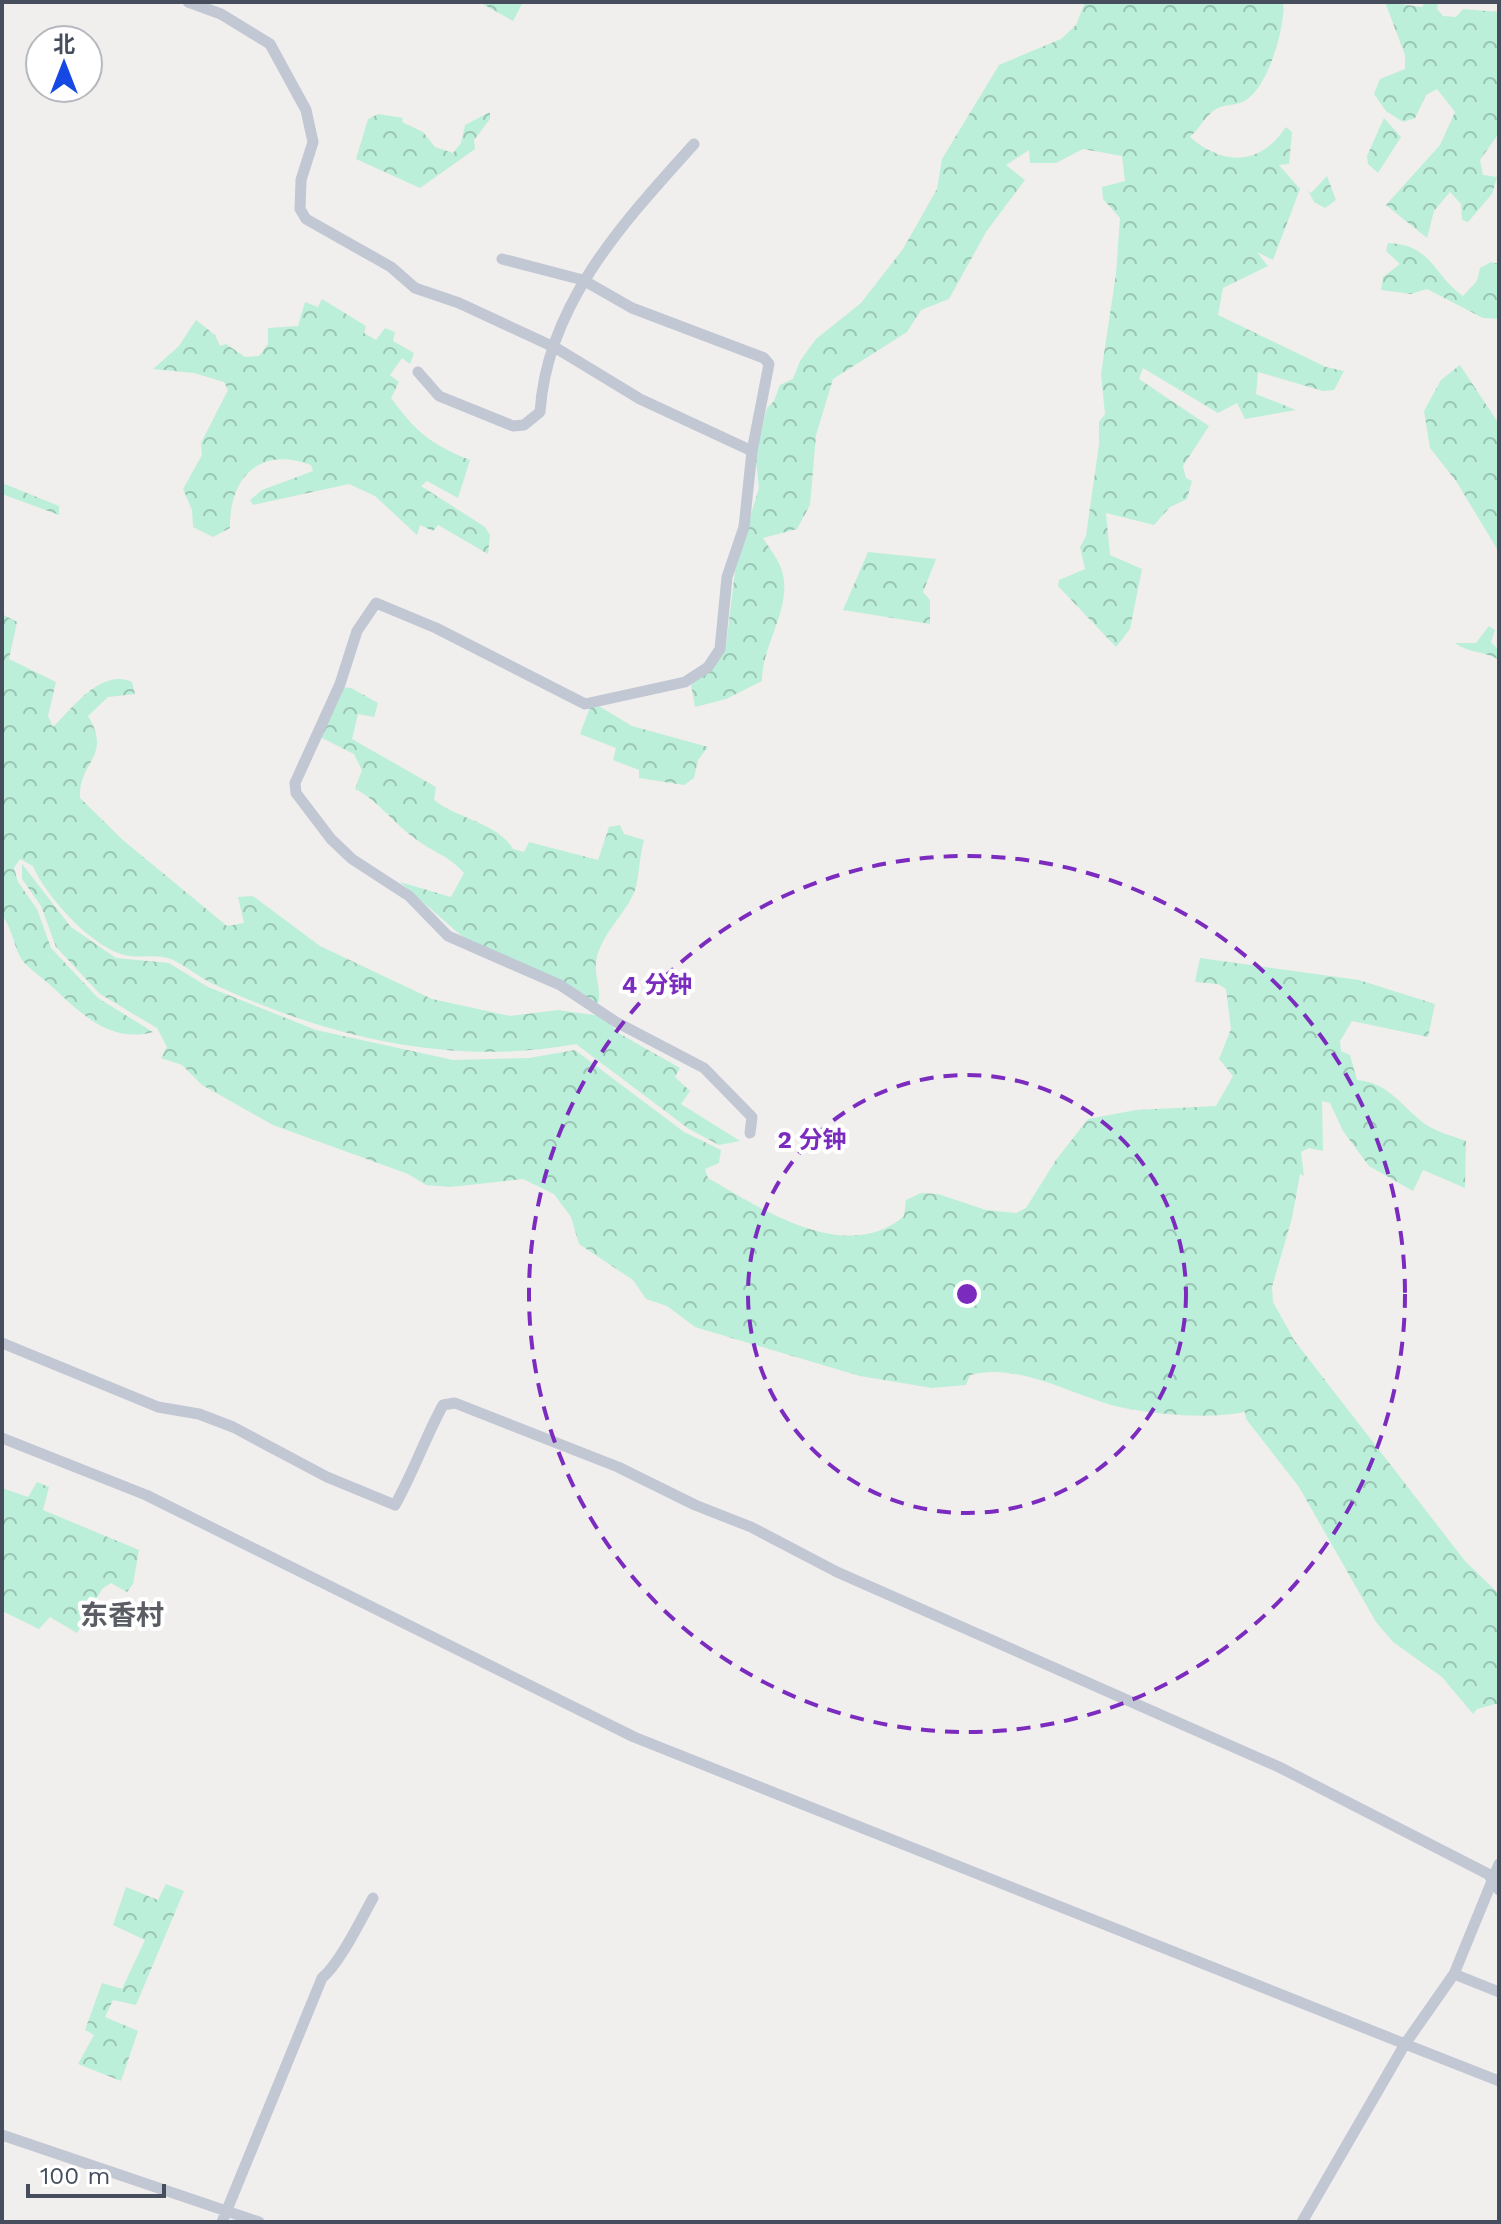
<svg xmlns="http://www.w3.org/2000/svg" width="1501" height="2224" viewBox="0 0 1501 2224" font-family="'Work Sans','Noto Sans SC',sans-serif">
  <style>
    .forest { fill: url(#forest-crowns) }
    .lines { fill: none; stroke-linecap: round; stroke-linejoin: round }
    .street { stroke: #c1c7d3; stroke-width: 11 }
    .ring { fill: none; stroke: #7b2cbf; stroke-width: 4; stroke-dasharray: 14 10 }
    .labels { text-anchor: middle; stroke-width: 8; stroke-linejoin: round; paint-order: stroke }
    .quarter-label { font-size: 28px; font-weight: bold; fill: #5a5d63; stroke: #fff }
    .centre { fill: #7b2cbf; stroke: #fff; stroke-width: 4 }
    .ring-label { font-size: 24px; text-anchor: middle; font-weight: bold; fill: #7b2cbf; stroke: #fff; stroke-width: 8; stroke-linejoin: round; paint-order: stroke }
  </style>
  <defs>
    <pattern id="forest-crowns" width="20" height="18" patternUnits="userSpaceOnUse" patternTransform="scale(2)"><rect width="20" height="18" fill="#bbefd9"/><path d="M2 6a3 3 0 1 1 6 0M12 15a3 3 0 1 1 6 0" fill="none" stroke="#9ac4b3"/></pattern>
  </defs>
  <rect width="100%" height="100%" fill="#f1eeee"/>
  <path class="forest" d="M479,2H523L513,21Z
    M1085,2H1283C1286,26 1268,87 1246,100C1237,106 1224,104 1216,109C1207,114 1198,130 1190,137C1223,166 1260,166 1286,127L1292,132L1289,164L1279,165L1300,189L1273,260L1257,252L1268,266L1223,288L1218,315L1326,367L1344,371L1334,390L1323,391L1258,372L1256,394L1296,410L1245,419L1237,403L1218,413L1143,368L1139,379L1209,426L1183,466L1186,478L1192,481L1187,499L1170,507L1154,525L1106,513L1110,555L1142,569L1130,629L1116,647L1058,586L1059,580L1085,569L1080,547L1086,536L1099,444V422L1105,414L1101,374L1116,274L1120,218L1103,199L1102,187L1125,181L1122,156L1083,149L1056,163H1030L1029,150L1006,165L1025,180L986,232L949,299L921,310L907,332L833,379L816,435L810,505L797,529L763,538C769,548 779,560 782,571C793,607 762,644 762,681L726,699L695,707L691,685L720,659L726,646L736,563L759,488L755,453L767,408L774,401L780,385L793,379L800,361L816,339L861,303L903,249L937,189L942,159L999,65L1061,39L1076,25Z
    M1385,2L1422,7L1425,2H1438L1437,9L1443,16L1456,17L1463,9L1499,12V133L1480,160L1483,175L1497,177L1492,194L1468,222L1462,220L1461,204L1450,192L1434,211L1427,238L1386,205L1440,145L1455,112L1437,89L1426,95L1415,118L1403,122L1386,111L1374,94L1380,79L1405,69V55Z
    M490,112V119L474,140L475,149L420,188L356,159L368,119L378,114L403,118L402,122L423,132L435,147L453,153L461,143L465,125Z
    M1384,118L1401,137L1378,173L1368,164L1367,156Z
    M1327,176L1336,200L1325,208L1314,202L1308,190L1311,193Z
    M1388,243C1433,245 1431,273 1463,296L1477,281L1480,268L1491,262L1499,264V319L1483,318L1427,289L1411,294L1381,290L1383,277L1400,264L1386,251Z
    M322,299L366,326L364,333L376,340L385,328L395,332L393,341L414,353L410,364L402,358L390,375L399,382L391,398C416,432 430,444 470,460L458,498L427,481L421,486L485,527L490,535L488,554L438,525L433,531L420,525L417,535L375,496L349,484L253,505L250,500L262,490L313,471L311,465C260,446 229,477 230,528L213,537L193,527L192,510L183,489L202,455L201,443L228,390L224,382L194,373L153,369L179,346L196,320L215,335L220,346L226,344L245,357L259,356L268,344V328L298,326L305,302L318,307Z
    M1460,365L1499,424V552L1456,481L1430,448L1424,411L1441,380Z
    M2,483L59,506V515L2,494Z
    M868,552L936,559L923,592L930,600V624L843,610Z
    M2,614L17,622L9,659L56,682L48,716L53,727C73,708 101,668 132,682L135,694L108,697L88,716C113,757 78,761 80,798L124,841L227,926L244,923L238,897L253,896L320,946L432,999L510,1016L558,1010L601,1016L620,1034L680,1068L675,1077L690,1091L681,1104L740,1141L719,1145L689,1129L576,1044C451,1067 326,1037 211,983C198,976 187,967 175,961C159,952 138,960 121,954C89,944 45,895 33,866L20,859L14,868L18,882L37,909L51,948L98,998L153,1032C109,1044 80,1012 50,985C42,977 29,969 22,960C14,948 13,930 2,915Z
    M1489,626L1495,630L1491,642L1499,650V660C1485,651 1468,653 1455,643H1476Z
    M341,687L351,688L378,703L374,717L358,714L352,739L436,787L434,800C458,819 498,823 513,849L524,852L529,842L598,860L609,827L620,825L624,834L644,840C639,857 639,884 633,895C622,917 600,937 596,961C594,976 602,989 598,1005L473,946L400,882L451,897L464,873C450,856 430,851 413,837C392,822 379,801 355,789L362,770L354,754L320,737Z
    M592,702L632,726L708,747L698,760L694,778L684,785L639,778V770L613,760L616,748L580,734Z
    M22,864L71,927L116,958L169,963L208,987L316,1030L453,1060L529,1058L575,1050L684,1132L721,1150L719,1163L705,1169L708,1178C760,1208 847,1266 904,1216L906,1200L921,1193L938,1194L986,1210L1016,1213L1026,1208L1056,1160L1088,1119L1136,1110L1216,1106L1233,1076L1219,1059L1231,1029L1226,989L1218,984L1195,982L1200,958L1359,980L1435,1004L1428,1037L1352,1021L1340,1041L1341,1051L1350,1055L1357,1080C1388,1082 1401,1106 1425,1124C1436,1132 1453,1136 1466,1141L1465,1188L1423,1170L1413,1191L1369,1166L1343,1131L1330,1103L1322,1101L1323,1151L1309,1148L1301,1152L1304,1176L1300,1174L1292,1218L1272,1287L1273,1302L1294,1340L1465,1561L1499,1594V1703L1477,1709L1473,1714L1442,1677L1393,1642L1376,1622L1299,1487L1246,1419L1245,1412C1210,1419 1165,1415 1129,1409C1077,1400 1024,1361 970,1375L966,1385L932,1388L860,1376L695,1327L667,1306L646,1299L633,1280L579,1244L571,1217L554,1194L523,1179L450,1187L426,1185L408,1174L273,1125L202,1085L182,1065L161,1058L167,1047L157,1028L100,994L56,947L41,906L22,879Z
    M37,1482L49,1487L43,1510L139,1550L133,1584L127,1592L111,1583L102,1589L77,1633L50,1617L39,1629L2,1611V1488L28,1497Z
    M166,1884L184,1891L136,2005L113,2000L105,2017L138,2031L121,2081L78,2064L94,2035L85,2030L102,1983L122,1989L145,1940L113,1925L126,1887L158,1900Z"/>
  <g class="lines">
    <path class="street" d="M188,2L221,14L270,44L306,110L313,142L301,180L300,209L306,219L391,267L415,288L459,303L556,348L640,399L752,451
      M502,259L583,280L632,308L764,358L769,364L752,451L744,527L727,577L720,649L708,667L685,682L585,704L436,628L376,603L357,631L340,684L295,783L296,793L331,839L352,859L409,896L448,936L560,985L616,1022L704,1068L752,1117L750,1133
      M418,372L439,396L513,426L524,425L540,412C547,303 625,221 694,144
      M2,1343L158,1407L199,1414L233,1427L327,1477L395,1505C414,1471 425,1438 443,1405L455,1403L618,1467L695,1505L751,1527L837,1572L1279,1767L1488,1874L1499,1890
      M2,1438L146,1495L634,1737L1405,2044L1454,1974L1499,1992
      M1454,1974L1499,1864
      M2,2135L259,2222
      M222,2222L322,1978C340,1963 360,1921 373,1898
      M1302,2222L1405,2044L1499,2081"/>
  </g>
  <g class="ring">
    <circle cx="967" cy="1294" r="219"/>
    <circle cx="967" cy="1294" r="438"/>
  </g>
  <g class="labels">
    <g class="quarter-label">
      <text x="122" y="1625">东香村</text>
    </g>
  </g>
  <circle cx="967" cy="1294" r="12" class="centre"/>
  <g class="ring-label">
    <text x="657" y="993">4 分钟</text>
    <text x="812" y="1148">2 分钟</text>
  </g>
  <rect width="1501" height="2224" fill="none" stroke="#464d5c" stroke-width="8"/>
  <g transform="translate(64 64)"><circle r="38" fill="#ffffff" stroke="#b5b8be" stroke-width="2"/>
  <path d="M0-6L14 30L0 20L-14 30Z" fill="#1649e3"/>
  <text y="-12" font-size="22" font-weight="bold" text-anchor="middle" fill="#464d5c">北</text>
  </g>
  <path d="M28 2184v12h136v-12" fill="none" stroke="#464d5c" stroke-width="4"/>
  <text x="40" y="2184" font-size="24" fill="#464d5c" stroke="#ffffff" stroke-width="6" paint-order="stroke">100 m</text>
</svg>
